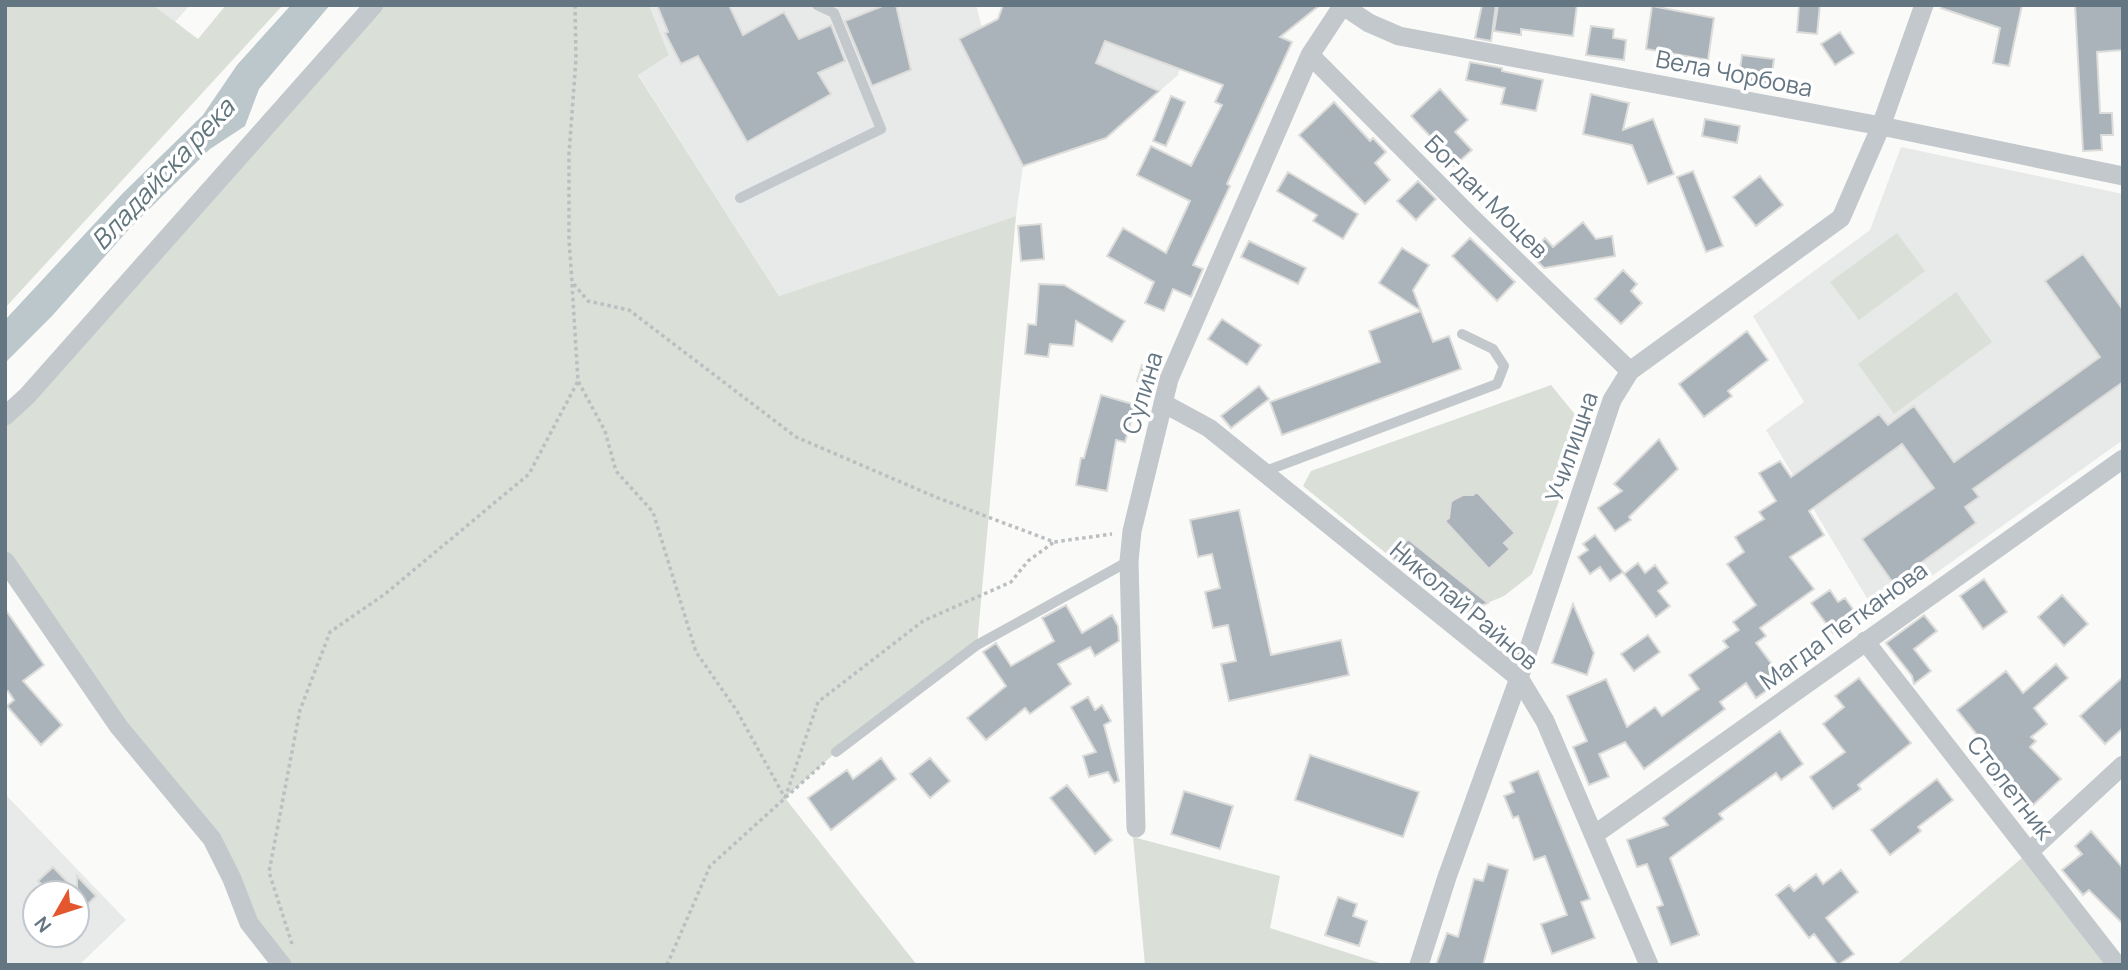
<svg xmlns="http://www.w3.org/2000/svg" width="2128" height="970" viewBox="0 0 2128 970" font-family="Manrope,sans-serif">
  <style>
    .built { fill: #e8e9e9; fill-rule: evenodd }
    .green { fill: #dadfd7 }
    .water { fill: #bbc7cb }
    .building { fill: #aab3b9; stroke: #dcdcda; stroke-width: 2 }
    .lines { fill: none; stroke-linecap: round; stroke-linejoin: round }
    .path { stroke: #bbbfc2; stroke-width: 3.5; stroke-dasharray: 3.5 3.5; stroke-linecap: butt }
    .lane { stroke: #c3c8cc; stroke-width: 10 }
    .street { stroke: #c3c8cc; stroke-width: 19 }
    .labels { text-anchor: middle; stroke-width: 7; stroke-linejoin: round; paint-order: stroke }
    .street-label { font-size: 24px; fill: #657683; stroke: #fff }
    .water-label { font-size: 26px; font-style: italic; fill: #60757c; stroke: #fff }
  </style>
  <rect width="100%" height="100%" fill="#fafaf8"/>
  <path class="built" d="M153,5H190L175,22Z
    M649,5H976L982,28L998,19L1003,5L1186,39L1178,75L1106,138L1023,166L1016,216L779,296L638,74L669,55Z
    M1901,147L2123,194V440L1877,615L1766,430L1804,402L1753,316L1870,230Z
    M5,794L126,920L79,965H5ZM35,893H77V935H35Z"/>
  <path class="green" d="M5,5H153L198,39L226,5H283L5,308Z
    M374,5H649L669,55L638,75L779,296L1016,216L977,645L836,752L785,798L917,965H282L232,879L5,561V416Z
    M1897,233L1925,271L1859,320L1830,282Z
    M1956,292L1992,342L1894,414L1858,364Z
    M1551,385L1586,428L1532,574L1504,596L1461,614L1303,486L1311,471Z
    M1133,837L1280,876L1270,928L1386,965H1145Z
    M2029,852L2117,965H1896Z"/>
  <path class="water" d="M291,5H330L259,89L245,126L210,149L130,228L52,316L5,363V320L123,193L203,115L237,65Z"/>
  <path class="building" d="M657,5H729L743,35L784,12L799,39L831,25L845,61L818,73L831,94L747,142L698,56L681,64L665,33L668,32Z
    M885,5H896L911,70L872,86L845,21Z
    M1003,5H1320L1280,37L1292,42L1227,184L1230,186L1193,265L1203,269L1191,297L1173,289L1164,311L1145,303L1154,282L1107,256L1123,228L1166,253L1190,201L1137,175L1151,146L1191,166L1222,105L1215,102L1223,85L1105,41L1096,63L1159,91L1106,138L1023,166L959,39L998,19Z
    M1482,5H1496L1491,41L1475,38Z
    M1498,5H1577L1573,36L1521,29V35L1494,31Z
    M1799,5H1820L1817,34L1797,32Z
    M1942,5H2022L2009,66L1993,63L2000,28L1941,8Z
    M2075,5H2123V50L2097,52L2100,113H2112L2113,135H2101L2102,150L2083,151Z
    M1652,6L1714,18L1708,60L1646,49Z
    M1591,26L1614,29L1613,38L1626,40L1624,60L1586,55Z
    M1840,32L1854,53L1835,65L1821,44Z
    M1742,55L1774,59L1770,88L1738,83Z
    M1470,62L1502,68V71L1543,80L1536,111L1501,104L1505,88L1466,80Z
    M1440,89L1468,120L1455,132L1472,150L1454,166L1443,154L1445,152L1411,116Z
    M1591,94L1629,103L1623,130L1653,119L1674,174L1648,184L1632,145L1583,134Z
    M1171,96L1185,102L1166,146L1153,141Z
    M1334,102L1370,141L1373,138L1386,152L1375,163L1390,180L1365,204L1299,135Z
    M1705,119L1740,126L1737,143L1702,136Z
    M1693,171L1723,246L1706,252L1677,177Z
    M1288,172L1358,214L1343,239L1313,221L1317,215L1277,191Z
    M1760,176L1783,205L1756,226L1733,197Z
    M1418,181L1436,199L1416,220L1397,201Z
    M1583,222L1596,239L1612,236L1615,256L1544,268L1530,254L1545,238L1553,247Z
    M1041,224L1044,259L1021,261L1018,226Z
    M1470,238L1515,282L1497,301L1452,256Z
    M1249,241L1306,268L1298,284L1241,257Z
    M1402,248L1429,265L1413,290L1421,311L1379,283Z
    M2083,254L2123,310V382L1973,489L1979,497L1965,507L1976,523L1893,583L1862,539L1934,488L1902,444L1809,511L1824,535L1790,557L1814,589L1760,628L1766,636L1756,643L1783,679L1756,698L1746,683L1720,702L1725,709L1644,769L1625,742L1599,754L1609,777L1589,785L1573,747L1587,741L1567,696L1606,679L1627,727L1655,707L1662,716L1699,689L1689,675L1728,647L1723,641L1739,630L1733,622L1756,605L1727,564L1744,552L1735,537L1764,519L1759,512L1776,501L1759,473L1780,461L1791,477L1879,414L1888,425L1914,406L1954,462L2100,357L2045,281Z
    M1623,270L1637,284L1631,291L1642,303L1621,324L1595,299Z
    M1039,284L1064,285L1125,321L1112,342L1076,321L1073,346L1050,344L1048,357L1025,354L1028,324L1036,325Z
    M1421,311L1433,342L1449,336L1461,369L1282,435L1270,402L1380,362L1369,331Z
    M1222,319L1261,345L1247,365L1208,339Z
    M1747,331L1768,360L1728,391L1732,396L1704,417L1679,384Z
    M1142,365L1159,371L1154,386L1137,381Z
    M1259,386L1269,399L1231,428L1221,416Z
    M1101,395L1136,405L1125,442L1116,440L1107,491L1076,485L1081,458H1084Z
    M1659,439L1678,469L1629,517L1631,520L1615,531L1598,508L1622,491L1614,484Z
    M1477,492L1515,533L1504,543L1510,549L1489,569L1445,521L1449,518L1451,502L1455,499L1463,495H1473Z
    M1239,510L1271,655L1341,640L1349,675L1229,701L1221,664L1236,661L1228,625L1213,628L1205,592L1220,588L1212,554L1198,557L1190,520Z
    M1595,535L1623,572L1610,581L1600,567L1590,574L1578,557L1588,550L1583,544Z
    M1408,539L1454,576L1488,603L1461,614L1392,558Z
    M1638,563L1645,573L1655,565L1668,583L1658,591L1670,606L1656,617L1624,574Z
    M1984,579L2007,612L1983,629L1960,596Z
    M1830,590L1838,602L1845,598L1857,615L1833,633L1811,603Z
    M2062,595L2088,624L2064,646L2038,617Z
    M1573,604L1594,653L1587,675L1552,663Z
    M1066,605L1082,633L1112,615L1118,626L1119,641L1095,656L1090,647L1058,664L1071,684L1030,714L1025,708L986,740L967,718L1006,686L983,652L996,643L1011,666L1054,641L1042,618Z
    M5,609L44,665L23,681L62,725L41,745L7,706L14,700L8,691L5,693Z
    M1924,615L1937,631L1914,649L1931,671L1914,684L1912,676L1886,643Z
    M1648,635L1660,652L1634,671L1621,654Z
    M2056,664L2068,678L2034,708L2047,724L2031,737L2036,741L2030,747L2061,779L2033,805L2010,781L1999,790L1985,771L1998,761L1957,710L2006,671L2023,693Z
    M2123,677V728L2105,744L2080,716Z
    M1859,678L1911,743L1858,785L1861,789L1833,809L1810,777L1845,752L1823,724L1844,707L1835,696Z
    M1088,697L1095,710L1102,705L1111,721L1104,725L1119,781L1114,783L1108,772L1089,777L1083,756L1096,752L1071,707Z
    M1780,731L1803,764L1781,780L1776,773L1719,814L1723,819L1670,858L1699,935L1671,945L1657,907L1663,905L1647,864L1637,867L1627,840L1668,825L1663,818Z
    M1310,755L1419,792L1403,837L1295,800Z
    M881,758L896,779L831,830L808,798L847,770L853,779Z
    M930,758L950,781L930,798L910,774Z
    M1538,771L1590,899L1581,902L1595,938L1552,954L1541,924L1567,915L1545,856L1534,860L1518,816L1513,818L1504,796L1514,792L1510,782Z
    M1937,779L1953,800L1918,827L1921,831L1890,855L1871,830Z
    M1067,785L1112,840L1095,854L1050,798Z
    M1184,791L1233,806L1220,849L1171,834Z
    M2091,831L2123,868V924L2089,890L2083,895L2062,870L2082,854L2075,846Z
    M1488,864L1508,870L1483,965H1436L1447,933L1458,937L1474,879L1483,881Z
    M53,867L77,892V876L96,896L77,915V893H50L38,881Z
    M1841,870L1858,892L1826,918L1854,954L1838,965L1814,934L1809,938L1776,895L1789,885L1794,891L1816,874L1823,884Z
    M1338,897L1357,904L1353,916L1367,921L1359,946L1325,935Z"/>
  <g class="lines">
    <path class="path" d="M575,5L576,59L569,154V240L572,282L588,301L629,310L796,437L938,498L1054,542L1112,534
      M572,284L578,381L605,431L616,471L653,512L696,652L737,711L785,798
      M785,798L818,702L923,621L1011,582L1028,561L1054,542
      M292,944L269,872L300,710L330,632L385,594L529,474L578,381
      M667,965L710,866L826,761"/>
    <path class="lane" d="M740,198L881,129L834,13L817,5
      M1263,472L1497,384L1504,366L1493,349L1462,334
      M836,752L977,645L1129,561"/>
    <path class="street" d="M1342,5L1369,23L1399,36L1881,126L2123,176
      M1310,55L1470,216L1630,371
      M1163,403L1209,428L1519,678L1545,721L1649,965
      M5,416L27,396L374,5
      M5,561L119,727L212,839L232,879L249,923L282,965
      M1865,641L2117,965
      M1136,828L1129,561L1132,531L1169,379L1310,55L1343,5
      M1594,835L2123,459
      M2029,852L2123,765
      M1419,965L1447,877L1519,678L1612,400L1630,371L1841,218L1881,126L1924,5"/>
  </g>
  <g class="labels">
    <g class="street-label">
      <text transform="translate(1734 74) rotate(11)" y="8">Вела Чорбова</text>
      <text transform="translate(1486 197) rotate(45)" y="8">Богдан Моцев</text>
      <text transform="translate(1143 393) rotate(-73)" y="8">Сулина</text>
      <text transform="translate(1572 447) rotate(-71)" y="8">Училищна</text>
      <text transform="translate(1464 606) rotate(40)" y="8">Николай Райнов</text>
      <text transform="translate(1844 626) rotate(-36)" y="8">Магда Петканова</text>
      <text transform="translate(2010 788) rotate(52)" y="8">Столетник</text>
    </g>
    <g class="water-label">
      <text transform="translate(163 174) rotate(-47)" y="9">Владайска река</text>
    </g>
  </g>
  <rect width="2128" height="970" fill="none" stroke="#657683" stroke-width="14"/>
  <g transform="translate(56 914) rotate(231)"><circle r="33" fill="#ffffff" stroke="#c1c8cd" stroke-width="2"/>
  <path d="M0-5L12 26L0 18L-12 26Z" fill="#e4572e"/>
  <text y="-10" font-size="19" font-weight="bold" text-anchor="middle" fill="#657683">N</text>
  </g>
</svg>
